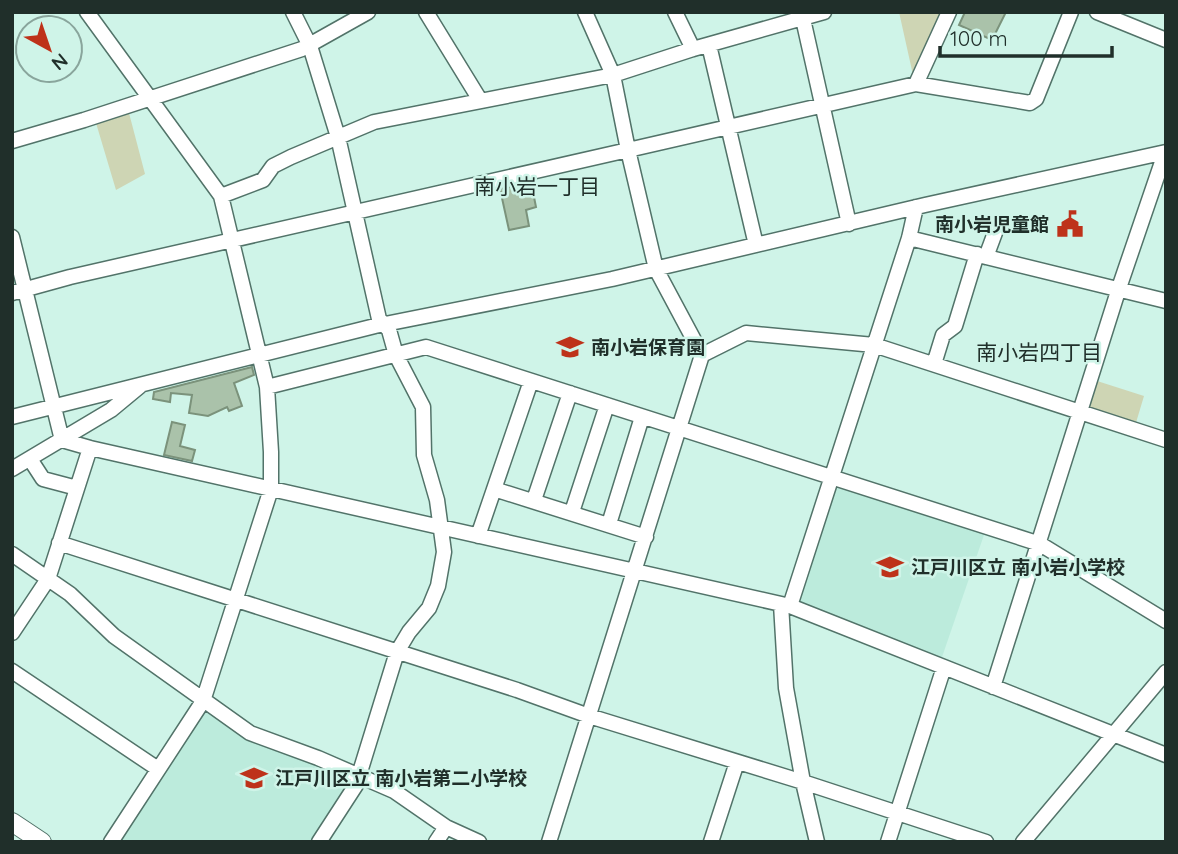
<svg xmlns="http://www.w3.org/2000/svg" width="1178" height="854" viewBox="0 0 1178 854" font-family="Quicksand,'Noto Sans JP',sans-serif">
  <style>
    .built { fill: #bcebdc }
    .green { fill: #ced5b4 }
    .building { fill: #aac2aa; stroke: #7b927b; stroke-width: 2 }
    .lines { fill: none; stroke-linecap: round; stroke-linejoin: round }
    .minor-casing { stroke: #527369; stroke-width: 17 }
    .major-casing { stroke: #527369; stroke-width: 20 }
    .minor { stroke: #fff; stroke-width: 14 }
    .major { stroke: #fff; stroke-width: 18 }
    .labels { text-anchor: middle; stroke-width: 5; stroke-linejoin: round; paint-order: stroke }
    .poi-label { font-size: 19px; font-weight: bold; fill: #202f2a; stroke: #cff4e8; text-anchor: start }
    .neighbourhood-label { font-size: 21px; fill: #202f2a; stroke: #cff4e8 }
  </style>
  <rect width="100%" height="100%" fill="#cff4e8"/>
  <path class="built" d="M836,485L985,532L941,660L796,602Z
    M204,711H209L347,775L350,781L310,842H117Z"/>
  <path class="green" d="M899,12H943L913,75Z
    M129,113L145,174L116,190L96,123Z
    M1094,380L1144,396L1135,426L1084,410Z"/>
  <path class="building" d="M965,12H1006L992,40L959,25Z
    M531,182L536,207L526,210L529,226L509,230L500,189Z
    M252,367L254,375L234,383L242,406L229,411L227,407L208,416L189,413L192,395L171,393L170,402L153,399L154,392Z
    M172,422L185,425L180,446L195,450L192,461L164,455Z"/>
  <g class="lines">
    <defs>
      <path id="minor" d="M87,12L221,196L267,387L271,452V489L203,701L111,842
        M293,12L310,46L338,137L379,319L389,330L396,355L423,407L424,455L437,500L444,552L438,586L429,608L409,632L397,652L356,785L319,842
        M426,12L480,100
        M585,12L613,75L628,150L916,84L1030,103L1036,99L1071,12
        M675,12L693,49
        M1097,12L1166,40
        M803,19L849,224
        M709,45L756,245
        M916,84L949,12
        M12,141L84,120L302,49L368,12
        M221,196L263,180L273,166L291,157L374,122L613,75L693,49L824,12
        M12,237L62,440
        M909,238L1166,301
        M986,257L996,230
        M12,293L70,277L628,150L656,269L702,355L549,842
        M702,355L746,333L874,345L1166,440
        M934,364L943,335L955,326L977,254
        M267,387L426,347L1040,544L1166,621
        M12,417L375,326L612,279L925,205L1166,152
        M62,440L90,448L790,606L1166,755
        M30,459L43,479L77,488
        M12,469L111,410L140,386
        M494,489L646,537
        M534,500L570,393
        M572,512L607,405
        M609,524L642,417
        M478,536L531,381
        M59,543L517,690L589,716L803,782L986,842
        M12,554L70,594L114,636L250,733L318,758L394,791L446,827L479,842
        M781,604L786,688L803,782L817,842
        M790,606L909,238L916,207
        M12,633L48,579L90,448
        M12,671L158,769
        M993,687L1119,288L1162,162V153
        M436,842L446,827
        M711,842L737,762
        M888,842L944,667
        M1023,842L1166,672"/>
      <path id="major" d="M12,822L42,842"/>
    </defs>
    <use href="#minor" class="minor-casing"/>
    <use href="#major" class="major-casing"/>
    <use href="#minor" class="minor"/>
    <use href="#major" class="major"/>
  </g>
  <defs>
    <symbol id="civic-bare" viewBox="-9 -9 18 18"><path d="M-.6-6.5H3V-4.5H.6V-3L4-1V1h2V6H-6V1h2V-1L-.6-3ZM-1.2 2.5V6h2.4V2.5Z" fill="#be321a" stroke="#cff4e8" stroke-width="2.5" paint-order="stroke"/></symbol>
    <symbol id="school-bare" viewBox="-9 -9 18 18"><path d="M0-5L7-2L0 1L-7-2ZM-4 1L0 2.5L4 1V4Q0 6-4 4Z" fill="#be321a" stroke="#cff4e8" stroke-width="2.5" paint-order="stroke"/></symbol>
  </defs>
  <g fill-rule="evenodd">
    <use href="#civic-bare" x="1051" y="205" width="38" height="38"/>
    <use href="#school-bare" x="551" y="328" width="38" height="38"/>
    <use href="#school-bare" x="871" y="548" width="38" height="38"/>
    <use href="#school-bare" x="235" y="759" width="38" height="38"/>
  </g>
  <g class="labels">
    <g class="poi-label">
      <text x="1049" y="231" text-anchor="end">南小岩児童館</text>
      <text x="591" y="354">南小岩保育園</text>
      <text x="911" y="574">江戸川区立 南小岩小学校</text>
      <text x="275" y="785">江戸川区立 南小岩第二小学校</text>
    </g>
    <g class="neighbourhood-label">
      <text x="537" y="194">南小岩一丁目</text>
      <text x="1039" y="360">南小岩四丁目</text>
    </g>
  </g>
  <rect width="1178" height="854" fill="none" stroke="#202f2a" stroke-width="28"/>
  <g transform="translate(49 49) rotate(140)"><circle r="33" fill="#cff4e8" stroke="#89a59c" stroke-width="2"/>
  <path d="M0-5L12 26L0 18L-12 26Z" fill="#be321a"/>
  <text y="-10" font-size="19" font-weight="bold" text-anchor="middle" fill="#202f2a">N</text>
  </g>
  <path d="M940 46v10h172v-10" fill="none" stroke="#202f2a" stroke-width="3.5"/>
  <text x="950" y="46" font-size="21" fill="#202f2a" stroke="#cff4e8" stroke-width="5" paint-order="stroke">100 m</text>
</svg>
